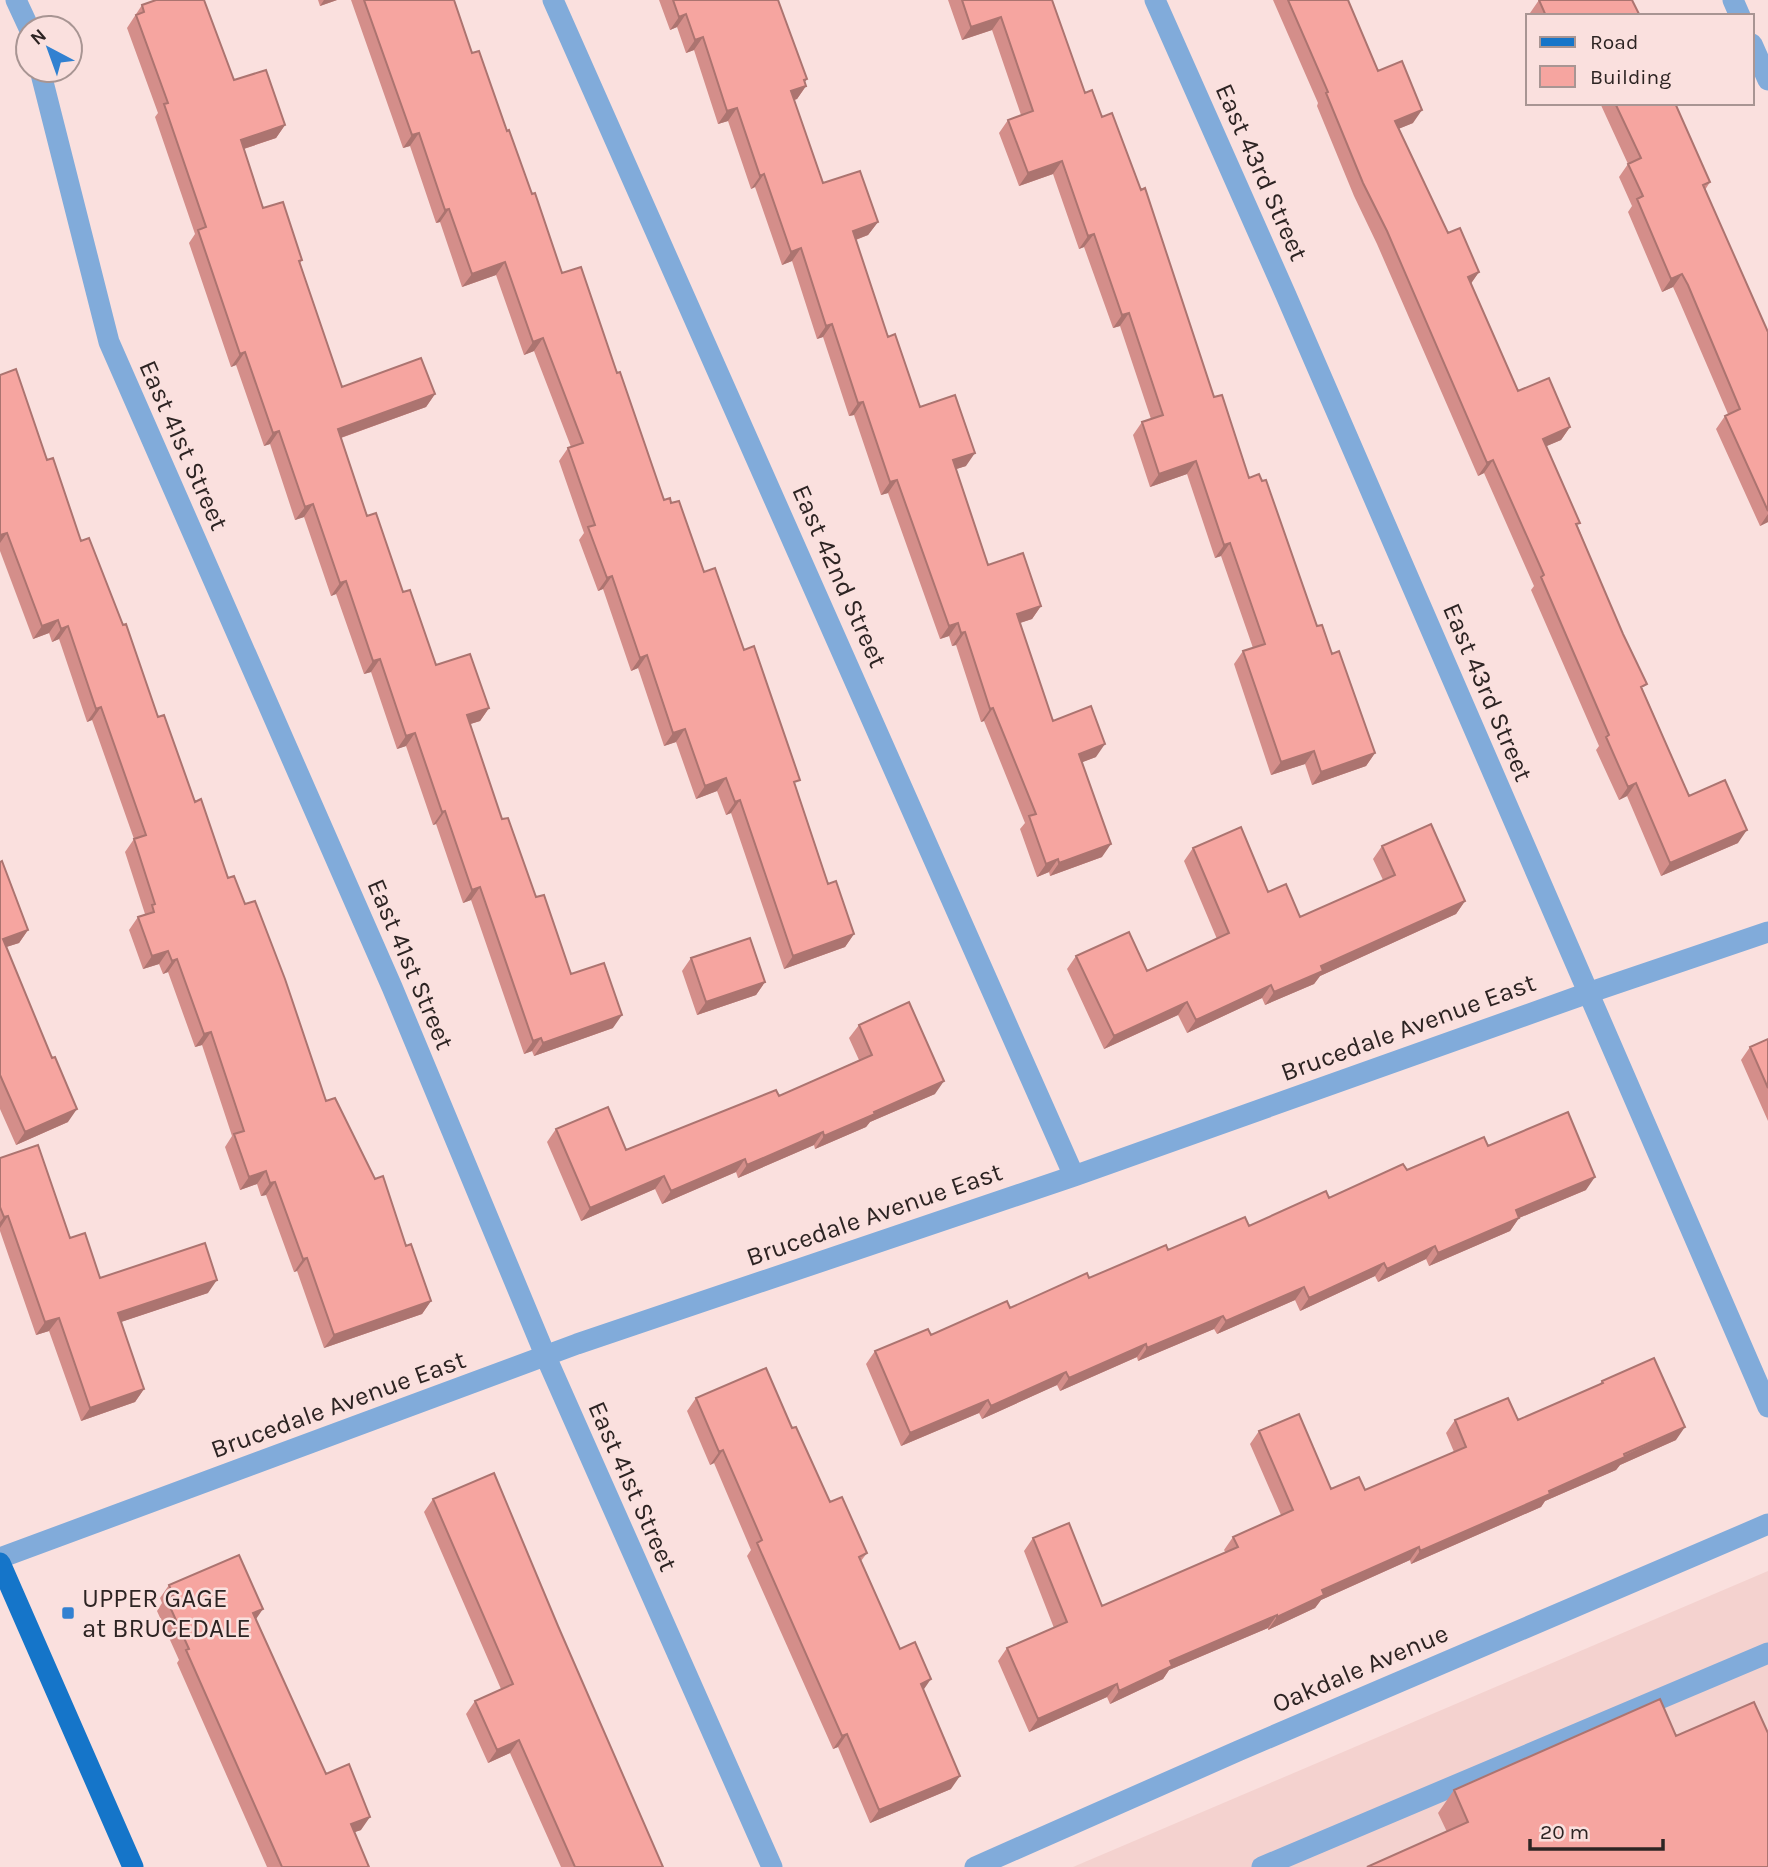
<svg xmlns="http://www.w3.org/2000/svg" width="1768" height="1867" viewBox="0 0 1768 1867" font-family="Karla,sans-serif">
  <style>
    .built { fill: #f4d2cf }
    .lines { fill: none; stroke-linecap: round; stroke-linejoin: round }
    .minor { stroke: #81abda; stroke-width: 21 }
    .major { stroke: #1575c9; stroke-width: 21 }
    .wall { fill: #d48e8a }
    .shaded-wall { fill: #ac7470 }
    .building { fill: #f6a5a0; stroke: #ac7470; stroke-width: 2 }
    .poi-dot { fill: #3181d1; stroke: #fae0de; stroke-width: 2.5 }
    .labels { text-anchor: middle; stroke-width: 5; stroke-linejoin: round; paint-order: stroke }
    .street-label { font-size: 26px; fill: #2d2423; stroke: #fae0de }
    .poi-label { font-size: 26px; fill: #2d2423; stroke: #fae0de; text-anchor: start }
  </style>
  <rect width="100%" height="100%" fill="#fae0de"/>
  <path class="built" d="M1768,1571V1867H1073Z"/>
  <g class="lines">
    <path class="minor" d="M16,0L29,28
      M553,0L1074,1176
      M1155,0L1285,293L1768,1407
      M1733,0L1740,16
      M1752,44L1768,80
      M40,70L109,342L392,987L546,1357L772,1867
      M0,1558L577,1344L1074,1176L1588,993L1768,932
      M975,1867L1238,1751L1768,1524
      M1262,1867L1768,1653"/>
    <path class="major" d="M0,1563L133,1867"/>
  </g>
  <path class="wall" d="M318,0H337L320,6Z
    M351,0H454L472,53L507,131L562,273L617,373L664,500L671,503L704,572L744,650L795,786L828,884L854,934L845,947L784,969L731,813L726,815L717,791L696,799L676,742L664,746L638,668L631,671L603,589L598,591L579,540L584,533L559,461L568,448L571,447L534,351L524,355L496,275L462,287L440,222L436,223L410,146L403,148Z
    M659,0H778L806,86L797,99L794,100L823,183L878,222L868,235L856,240L888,337L920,407L966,466L956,469L988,565L1041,606L1032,619L1020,623L1053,721L1096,757L1082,762L1102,857L1050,876L1049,872L1037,877L1020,829L1025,823L984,721L981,722L956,645L952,646L949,636L940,639L888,493L881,495L854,415L849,416L823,337L817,339L792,261L782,265L755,187L751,189L728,121L718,124L694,50L686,53L677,27L670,30Z
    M948,0H1052L1085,93L1102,117L1214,397L1249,478L1317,626L1332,654L1375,753L1366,766L1312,785L1305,764L1271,775L1234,664L1243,651L1253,648L1221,556L1215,558L1187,474L1150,487L1133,435L1142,422L1151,419L1120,326L1113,328L1084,247L1079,249L1053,174L1019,186L999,133L1008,120L1021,115L992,30L962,40Z
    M1273,0H1348L1378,71L1413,123L1398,129L1448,233L1479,272L1471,283L1518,391L1570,427L1561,440L1546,446L1643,690L1689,796L1738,843L1661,876L1627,796L1619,800L1596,750L1599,746L1531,590L1534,586L1484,473L1478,476L1377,244L1354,196L1317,106L1318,103Z
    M1539,0L1640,16H1531L1530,13Z
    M142,5L234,80L285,125L276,138L244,149L263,208L302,260L300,263L342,387L435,394L426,407L341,438L367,516L403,592L436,665L489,708L480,721L470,724L502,819L536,897L571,974L613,1028L534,1056L532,1051L524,1054L471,900L463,903L436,824L433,825L406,746L397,749L371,672L364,674L336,594L331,596L304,517L295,520L270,444L264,446L236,365L231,367L189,243L195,234L155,117L158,113L127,28Z
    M1600,103H1675L1710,182L1705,190L1768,332V522L1760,526L1716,429L1725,416L1728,414L1678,298L1673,287L1662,292L1628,212L1632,206L1619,177L1628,164Z
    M0,375L47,460L81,541L228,878L245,904L326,1101L406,1246L431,1301L422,1314L324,1348L297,1271L294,1272L266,1195L261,1196L257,1184L240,1190L225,1147L232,1136L202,1045L195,1047L168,972L163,974L159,964L143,969L129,930L138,917L145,914L125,852L134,839L92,720L87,722L59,639L52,642L49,633L33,639L0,551Z
    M1382,846L1465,901L1456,914L1320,976L1314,984L1265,1005L1262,998L1187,1033L1178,1015L1104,1049L1067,969L1076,956L1147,971L1217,939L1184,861L1193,848L1268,892L1300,917L1383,880L1373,859Z
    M0,862L28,930L19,943L6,947L68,1122L16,1145L0,1109Z
    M691,958L765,982L756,995L697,1015L682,971Z
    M859,1025L935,1094L870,1122L866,1127L815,1149L814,1145L738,1178L736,1172L662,1204L655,1189L581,1221L547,1142L556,1129L626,1150L779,1096L859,1060L849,1038Z
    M1768,1039V1121L1741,1060L1750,1047Z
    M1488,1146L1586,1190L1519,1218L1510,1231L1429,1266L1426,1259L1378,1282L1375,1276L1300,1311L1295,1300L1217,1334L1214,1329L1138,1361L1137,1357L1060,1391L1057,1385L982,1419L979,1413L901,1446L866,1364L875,1351L931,1335L1010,1308L1089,1278L1168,1250L1249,1226L1407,1170Z
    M0,1158L70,1238L100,1278L208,1293L121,1322L144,1389L135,1402L81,1421L49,1331L36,1335L0,1231Z
    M1602,1381L1676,1440L1620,1465L1616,1470L1545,1501L1541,1507L1411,1564L1410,1560L1321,1600L1315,1608L1268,1630V1628L1169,1670L1163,1679L1110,1704L1107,1697L1029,1732L998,1661L1007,1648L1054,1628L1024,1551L1033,1538L1102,1606L1226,1553L1224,1550L1233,1537L1281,1515L1250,1444L1259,1431L1331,1489L1365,1490L1454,1452L1446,1433L1455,1420H1518L1599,1385Z
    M696,1398L792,1428L830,1502L867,1553L861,1561L900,1649L923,1690L951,1789L870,1823L838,1747L833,1749L747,1556L751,1550L714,1463L710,1465L687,1411Z
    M433,1499L558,1626L663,1867H561L510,1753L488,1763L466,1714L475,1701L501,1689L424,1512Z
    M169,1585L256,1619L326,1774L361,1830L354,1832L369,1867H267L177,1663L179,1660L157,1611L162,1603L160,1598Z
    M1676,1736L1447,1832L1438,1813L1454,1790Z"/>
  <path class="shaded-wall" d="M324,0H337L320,6Z
    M686,14L677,27L670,30L679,17Z
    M1001,17L992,30L962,40L971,27Z
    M703,37L694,50L686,53L695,40Z
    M807,79L801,87L806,86L797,99L782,104L791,91L804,80Z
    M737,108L728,121L718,124L727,111Z
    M1422,110L1413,123L1386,134L1395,121Z
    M285,125L276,138L231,153L241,140Z
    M419,133L410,146L403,148L412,135Z
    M1062,161L1053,174L1019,186L1028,173Z
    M764,174L755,187L751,189L760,176Z
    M449,209L440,222L436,223L445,210Z
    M878,222L868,235L844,244L853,231Z
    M1094,234L1084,247L1079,249L1088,236Z
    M801,248L792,261L782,265L791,252Z
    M505,262L496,275L462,287L472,274Z
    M1479,272L1470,285L1468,277Z
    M1682,274L1673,287L1662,292L1671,279Z
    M1129,313L1120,326L1113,328L1122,315Z
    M832,324L823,337L817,339L826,326Z
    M543,338L534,351L524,355L533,342Z
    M245,352L236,365L231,367L240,354Z
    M435,394L426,407L329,442L338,429Z
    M863,402L854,415L849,416L858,403Z
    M1570,427L1561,440L1533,452L1543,439Z
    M279,431L270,444L264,446L273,433Z
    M975,453L966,466L944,473L953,460Z
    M1493,460L1484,473L1478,476L1487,463Z
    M1196,461L1187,474L1150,487L1159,474Z
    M897,480L888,493L881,495L890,482Z
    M313,504L304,517L295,520L305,507Z
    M1768,514V522L1760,526Z
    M7,533L0,543V535Z
    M1230,543L1221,556L1215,558L1224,545Z
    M612,576L603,589L598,591L607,578Z
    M346,581L336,594L331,596L340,583Z
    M1041,606L1032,619L1008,627L1017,614Z
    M58,620L49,633L33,639L42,626Z
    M958,623L949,636L940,639L949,626Z
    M68,626L59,639L52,642L61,629Z
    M965,632L956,645L952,646L961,633Z
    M647,655L638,668L631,671L640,658Z
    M380,659L371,672L364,674L373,661Z
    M101,707L92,720L87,722L96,709Z
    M489,708L480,721L458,728L467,715Z
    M993,708L984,721L981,722L990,709Z
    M685,729L676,742L664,746L673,733Z
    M415,733L406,746L397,749L406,736Z
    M1105,744L1096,757L1070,767L1079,754Z
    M1314,751L1305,764L1271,775L1281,762Z
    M1375,753L1366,766L1312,785L1321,772Z
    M726,778L717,791L696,799L705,786Z
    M1636,783L1627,796L1619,800L1628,787Z
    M740,800L731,813L726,815L735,802Z
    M445,811L436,824L433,825L442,812Z
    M1747,830L1738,843L1661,876L1670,863Z
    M1111,844L1102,857L1050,876L1059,863Z
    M1058,859L1049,872L1037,877L1046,864Z
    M480,887L471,900L463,903L472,890Z
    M1465,901L1456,914L1320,976L1314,984L1265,1005L1274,992L1321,966Z
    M28,930L19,943L0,949L3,939Z
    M854,934L845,947L784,969L793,956Z
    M168,951L159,964L143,969L152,956Z
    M177,959L168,972L163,974L172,961Z
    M765,982L756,995L697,1015L706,1002Z
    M1271,985L1262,998L1187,1033L1196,1020Z
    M1187,1002L1178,1015L1104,1049L1114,1036Z
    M622,1015L613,1028L534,1056L543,1043Z
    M211,1032L202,1045L195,1047L204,1034Z
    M541,1038L532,1051L524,1054L533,1041Z
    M944,1081L935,1094L870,1122L866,1127L815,1149L824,1136L874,1112Z
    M77,1109L68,1122L16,1145L25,1132Z
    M823,1132L814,1145L738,1178L747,1165Z
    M745,1159L736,1172L662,1204L671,1191Z
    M266,1171L257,1184L240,1190L249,1177Z
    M664,1176L655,1189L581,1221L590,1208Z
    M1595,1177L1586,1190L1519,1218L1510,1231L1429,1266L1438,1253L1516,1210Z
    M275,1182L266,1195L261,1196L270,1183Z
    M8,1216L0,1228V1222L4,1217Z
    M1435,1246L1426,1259L1378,1282L1387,1269Z
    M307,1258L297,1271L294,1272L303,1259Z
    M1384,1263L1375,1276L1300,1311L1309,1298Z
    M217,1280L208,1293L109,1326L118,1313Z
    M1304,1287L1295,1300L1217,1334L1226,1321Z
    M431,1301L422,1314L324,1348L334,1335Z
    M1223,1316L1214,1329L1138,1361L1147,1348Z
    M59,1318L49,1331L36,1335L45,1322Z
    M1146,1344L1137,1357L1060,1391L1069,1378Z
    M1066,1372L1057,1385L982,1419L991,1406Z
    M144,1389L135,1402L81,1421L90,1408Z
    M988,1400L979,1413L901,1446L910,1433Z
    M1685,1427L1676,1440L1620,1465L1616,1470L1545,1501L1541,1507L1411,1564L1420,1551Z
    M723,1450L714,1463L710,1465L719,1452Z
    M1419,1547L1410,1560L1321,1600L1315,1608L1268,1630L1277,1617L1322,1590Z
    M263,1609L254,1622L253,1613Z
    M1277,1615L1268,1628L1169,1670L1163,1679L1110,1704L1119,1691L1170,1661Z
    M931,1679L922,1692L921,1684Z
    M1117,1684L1107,1697L1029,1732L1038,1719Z
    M847,1734L838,1747L833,1749L842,1736Z
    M519,1740L510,1753L488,1763L497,1750Z
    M960,1776L951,1789L870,1823L879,1810Z
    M370,1817L361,1830L341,1837L351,1824Z"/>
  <path class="building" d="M156,0H204L234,80L266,70L285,125L241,140L263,208L283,202L302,260L299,261L342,387L421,358L435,394L338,429L367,516L376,513L403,592L410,590L436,665L470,654L489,708L467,715L502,819L508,818L536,897L544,895L571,974L604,963L622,1015L543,1043L541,1038L533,1041L480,887L472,890L445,811L442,812L415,733L406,736L380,659L373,661L346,581L340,583L313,504L305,507L279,431L273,433L245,352L240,354L198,230L206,227L164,104L168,103L136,15L144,12L142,5Z
    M364,0H454L472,53L479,51L507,131L509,130L532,194L535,193L562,273L581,267L617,373L620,372L664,500L670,498L671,503L679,501L704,572L715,568L744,650L754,646L800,780L794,782L828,884L836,881L854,934L793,956L740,800L735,802L726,778L705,786L685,729L673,733L647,655L640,658L612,576L607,578L588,527L595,525L568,448L583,443L543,338L533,342L505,262L472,274L449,209L445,210L419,133L412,135Z
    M673,0H778L807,79L804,80L806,86L791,91L823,183L860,171L878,222L853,231L888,337L895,334L920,407L955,395L975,453L953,460L988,565L1023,553L1041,606L1017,614L1053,721L1091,706L1105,744L1079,754L1111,844L1059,863L1058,859L1046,864L1029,816L1036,814L993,708L990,709L965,632L961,633L958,623L949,626L897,480L890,482L863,402L858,403L832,324L826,326L801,248L791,252L764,174L760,176L737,108L727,111L703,37L695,40L686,14L679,17Z
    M962,0H1052L1085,93L1092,90L1102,117L1112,113L1141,190L1145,188L1214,397L1222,395L1249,478L1259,474L1262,481L1266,480L1317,626L1322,625L1332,654L1339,651L1375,753L1321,772L1314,751L1281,762L1243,651L1265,644L1230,543L1224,545L1196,461L1159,474L1142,422L1163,415L1129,313L1122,315L1094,234L1088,236L1062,161L1028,173L1008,120L1033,111L1001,17L971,27Z
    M1288,0H1348L1378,71L1402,61L1422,110L1395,121L1448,233L1460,228L1479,272L1468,277L1518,391L1549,378L1570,427L1543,439L1580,523L1576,524L1623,634L1647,684L1641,687L1689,796L1725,780L1747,830L1670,863L1636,783L1628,787L1606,737L1609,735L1541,577L1544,575L1493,460L1487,463L1387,231L1363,183L1326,93L1328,92Z
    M1539,0H1632L1640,16H1546Z
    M1615,103H1675L1710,182L1703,185L1768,332V511L1725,416L1740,409L1688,285L1682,274L1671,279L1637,199L1643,196L1628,164L1641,158Z
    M16,369L47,460L53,458L81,541L89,538L123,625L126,624L158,717L164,715L195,802L201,799L228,878L234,876L245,904L255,901L285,979L326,1101L335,1098L375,1179L383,1176L406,1246L411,1244L431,1301L334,1335L307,1258L303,1259L275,1182L270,1183L266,1171L249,1177L234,1134L244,1131L211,1032L204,1034L177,959L172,961L168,951L152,956L138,917L154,912L152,905L155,904L134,839L146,835L101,707L96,709L68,626L61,629L58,620L42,626L7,533L0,535V375Z
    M1431,824L1465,901L1321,966L1323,971L1274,992L1271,985L1196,1020L1187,1002L1114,1036L1076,956L1129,932L1147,971L1229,933L1193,848L1241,827L1268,892L1286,884L1300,917L1395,875L1382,846Z
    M2,861L28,930L3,939L52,1058L55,1057L77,1109L25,1132L0,1075V862Z
    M750,938L765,982L706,1002L691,958Z
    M909,1002L944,1081L874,1112L875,1114L824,1136L823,1132L747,1165L745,1159L671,1191L664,1176L590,1208L556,1129L608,1107L626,1150L776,1090L779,1096L872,1055L859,1025Z
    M1768,1039V1088L1750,1047Z
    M1568,1112L1595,1177L1516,1210L1519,1218L1438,1253L1435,1246L1387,1269L1384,1263L1309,1298L1304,1287L1226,1321L1223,1316L1147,1348L1146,1344L1069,1378L1066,1372L991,1406L988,1400L910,1433L875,1351L928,1329L931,1335L1007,1301L1010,1308L1087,1273L1089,1278L1166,1245L1168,1250L1245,1217L1249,1226L1326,1191L1329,1198L1403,1164L1407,1170L1484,1137L1488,1146Z
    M38,1145L70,1238L85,1233L100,1278L205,1243L217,1280L118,1313L144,1389L90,1408L59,1318L45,1322L8,1216L4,1217L0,1207V1158Z
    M1654,1358L1685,1427L1624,1454L1625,1457L1549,1491L1550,1494L1420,1551L1419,1547L1322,1590L1324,1595L1277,1617V1615L1170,1661L1172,1666L1119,1691L1117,1684L1038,1719L1007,1648L1067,1622L1033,1538L1069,1523L1102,1606L1238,1547L1233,1537L1293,1510L1259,1431L1299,1414L1331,1489L1359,1477L1365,1490L1466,1447L1455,1420L1508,1398L1518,1420L1603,1383L1602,1381Z
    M766,1368L792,1428L796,1427L830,1502L842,1497L867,1553L859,1557L900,1649L915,1642L931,1679L921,1684L960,1776L879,1810L847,1734L842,1736L757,1543L762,1540L723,1450L719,1452L696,1398Z
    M494,1473L558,1626L663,1867H575L519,1740L497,1750L475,1701L513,1684L433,1499Z
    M239,1555L263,1609L253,1613L326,1774L349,1764L370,1817L351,1824L369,1867H282L186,1650L189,1649L166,1598L173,1595L169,1585Z
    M1660,1699L1676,1736L1754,1702L1768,1733V1867H1367L1468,1822L1454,1790Z"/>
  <rect class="poi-dot" x="61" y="1606" width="14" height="14" rx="3.5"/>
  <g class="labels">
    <g class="street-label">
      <text transform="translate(1262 172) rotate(66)" y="9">East 43rd Street</text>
      <text transform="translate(184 445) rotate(66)" y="9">East 41st Street</text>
      <text transform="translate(840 576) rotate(66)" y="9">East 42nd Street</text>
      <text transform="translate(1488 692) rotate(67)" y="9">East 43rd Street</text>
      <text transform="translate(411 964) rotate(67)" y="9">East 41st Street</text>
      <text transform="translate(1408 1027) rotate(-20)" y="9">Brucedale Avenue East</text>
      <text transform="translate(874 1214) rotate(-19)" y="9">Brucedale Avenue East</text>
      <text transform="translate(338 1404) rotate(-20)" y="9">Brucedale Avenue East</text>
      <text transform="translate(633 1486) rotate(66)" y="9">East 41st Street</text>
      <text transform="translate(1360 1668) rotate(-23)" y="9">Oakdale Avenue</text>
    </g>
    <g class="poi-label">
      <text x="82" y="1607">UPPER GAGE<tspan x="82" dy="30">at BRUCEDALE</tspan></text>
    </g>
  </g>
  <rect x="1526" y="14" width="228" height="91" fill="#fae0de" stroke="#a89593" stroke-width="2"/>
  <rect x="1540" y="37" width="35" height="10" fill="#1575c9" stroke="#a89593" stroke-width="2"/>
  <text x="1590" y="49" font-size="21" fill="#2d2423">Road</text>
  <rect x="1540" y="66" width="35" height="21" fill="#f6a5a0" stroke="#a89593" stroke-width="2"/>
  <text x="1590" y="84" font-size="21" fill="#2d2423">Building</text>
  <g transform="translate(49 49) rotate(319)"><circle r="33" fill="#fae0de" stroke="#a89593" stroke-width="2"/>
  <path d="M0-5L12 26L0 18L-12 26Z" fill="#3181d1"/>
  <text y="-10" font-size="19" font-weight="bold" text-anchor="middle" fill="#2d2423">N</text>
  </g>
  <path d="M1530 1839v10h133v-10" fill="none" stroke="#2d2423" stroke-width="3.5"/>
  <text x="1540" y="1839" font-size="21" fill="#2d2423" stroke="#fae0de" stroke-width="5" paint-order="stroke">20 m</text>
</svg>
